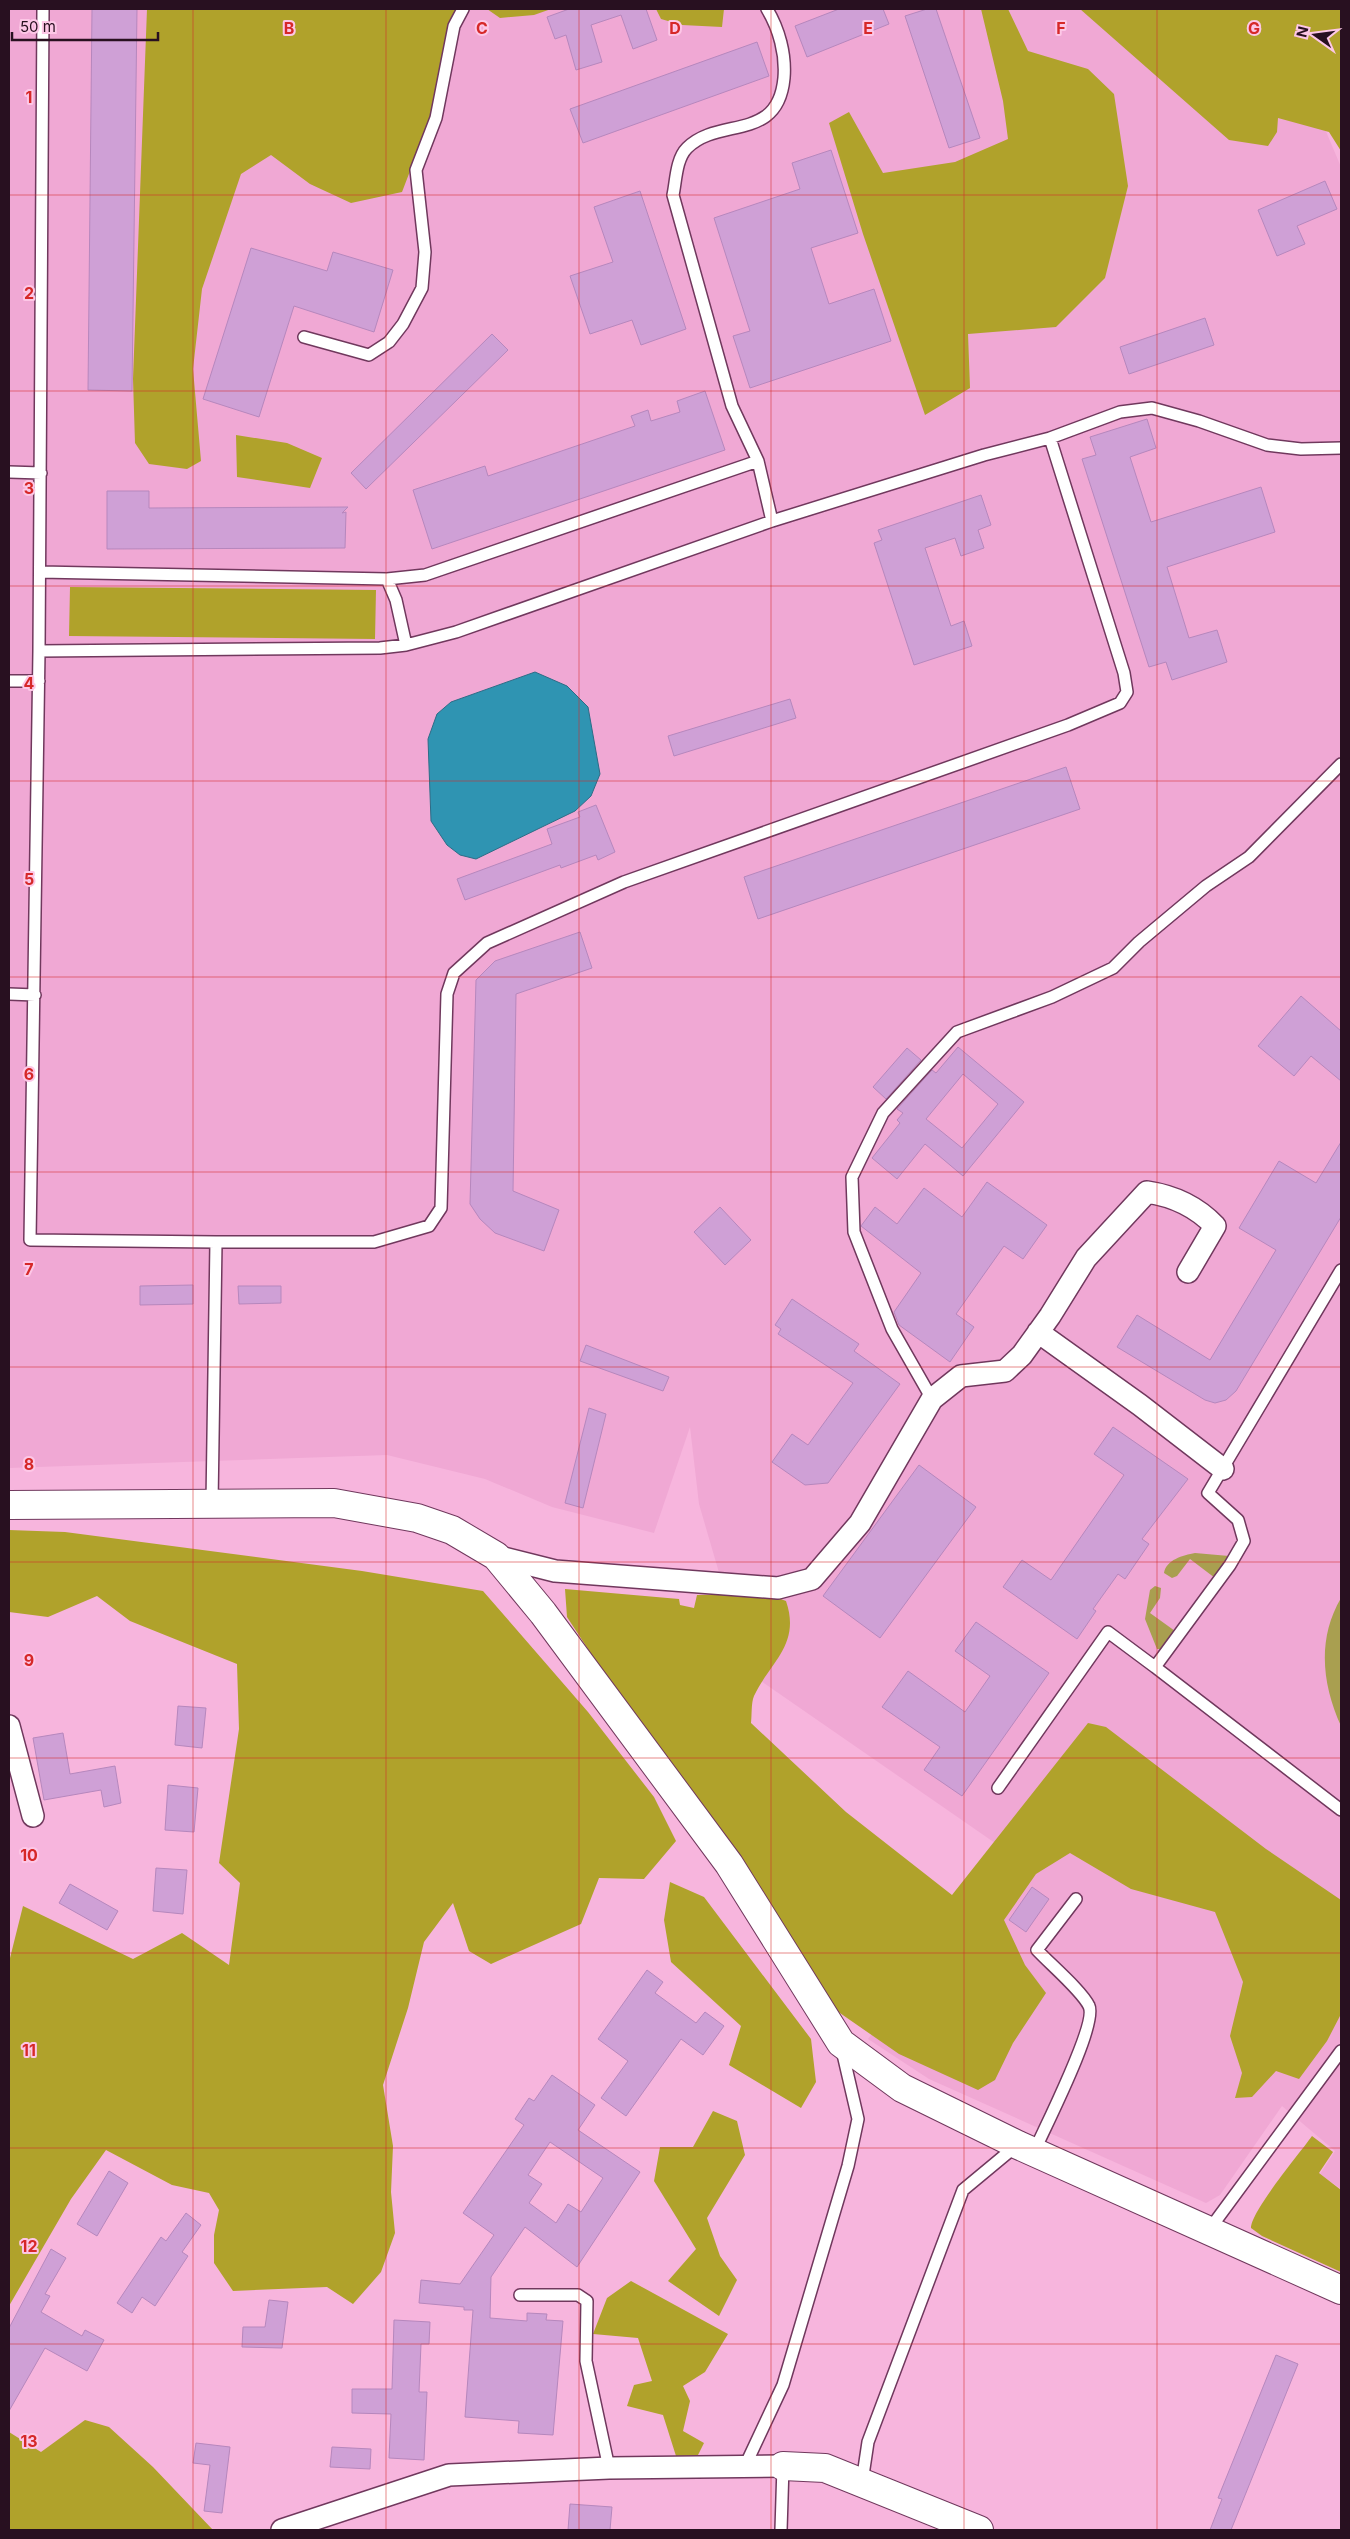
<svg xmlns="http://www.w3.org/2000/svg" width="1350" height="2539" viewBox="0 0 1350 2539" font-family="Inter,sans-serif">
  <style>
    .built { fill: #f0a8d4 }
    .green { fill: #a99f50 }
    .forest { fill: #b0a22b }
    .water { fill: #2f94b2; stroke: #2d6c86 }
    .building { fill: #cfa0d6; stroke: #b687bd; fill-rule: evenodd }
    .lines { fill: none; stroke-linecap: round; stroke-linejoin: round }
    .lane-casing { stroke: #70385d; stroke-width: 14 }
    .street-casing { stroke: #70385d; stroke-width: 24 }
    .secondary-casing { stroke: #70385d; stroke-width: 30 }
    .lane { stroke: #fff; stroke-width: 11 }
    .street { stroke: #fff; stroke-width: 21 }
    .secondary { stroke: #fff; stroke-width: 28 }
    .grid { fill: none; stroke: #d62828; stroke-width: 1; stroke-opacity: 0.55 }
    .grid-label { font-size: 16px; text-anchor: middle; font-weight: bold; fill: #d62828; stroke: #fdc7e7; stroke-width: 4; stroke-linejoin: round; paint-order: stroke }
  </style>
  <rect width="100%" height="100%" fill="#f7b5dd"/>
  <path class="built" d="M9,9H1298L1285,34L1341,167V2189L1320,2174L1335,2151L1282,2106L1220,2195L1206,2203L929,2079L868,2039L1008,1852L748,1672L699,1504L690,1427L654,1533L552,1507L485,1479L387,1455L9,1468Z"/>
  <path class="green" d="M1195,1553L1229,1556L1215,1578L1190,1559L1177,1576L1172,1578L1164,1573C1166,1560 1183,1555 1195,1553Z
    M1155,1586L1161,1588L1160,1598L1150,1613L1175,1631L1160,1649H1157L1145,1619L1150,1590Z
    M1341,1598V1726C1322,1684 1317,1639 1341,1598Z"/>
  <path class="forest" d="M147,9H464L453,59L402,192L351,203L310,184L271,155L241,174L202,289L193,369L201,461L187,469L149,464L135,443L133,379Z
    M487,9H551L534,15L500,18Z
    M656,9H724L722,27L682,25L661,19Z
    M981,9H1008L1028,51L1088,69L1114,94L1128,186L1105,278L1056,327L968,334L970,388L925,415L863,234L829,123L849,112L883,173L955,162L1008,139L1003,101Z
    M1080,9H1341V151L1329,132L1278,118L1277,132L1268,146L1229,140Z
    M236,435L287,443L322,458L310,488L237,477Z
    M70,587L376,590L375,639L69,636Z
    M9,1530L65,1532L362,1571L483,1591L588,1712L654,1797L676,1841L644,1879L599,1878L581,1924L491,1964L469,1951L453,1903L424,1942L408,2008L383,2085L393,2146L391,2192L395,2233L381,2272L353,2304L327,2287L233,2291L214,2263V2235L219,2210L209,2193L172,2185L106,2150L71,2199L9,2306V1962L23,1906L133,1959L182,1933L229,1965L240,1883L219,1863L239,1729L237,1664L130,1621L97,1596L48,1617L9,1612Z
    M565,1589L679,1599L680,1605L694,1608L697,1595L767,1594L786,1601C801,1645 770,1662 754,1696C751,1703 752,1715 751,1723L846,1812L952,1895L1088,1723L1106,1727L1266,1849L1341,1900V2014L1327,2041L1299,2079L1276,2071L1252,2097L1235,2098L1242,2073L1230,2036L1243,1982L1215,1912L1131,1889L1070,1853L1036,1874L1004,1920L1025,1965L1046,1993L1013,2043L995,2080L978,2090L899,2054L837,2011L656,1753L567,1617Z
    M670,1882L704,1897L811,2039L816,2082L801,2108L729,2065L741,2026L671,1962L664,1920Z
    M713,2111L737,2121L745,2155L707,2218L720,2256L737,2280L719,2316L668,2281L696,2249L654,2181L660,2147H693Z
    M1312,2136L1333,2152L1319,2173L1341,2190V2272L1262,2236L1251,2228C1251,2211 1300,2153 1312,2136Z
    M631,2281L728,2334L705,2372L683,2386L690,2401L683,2431L704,2443L696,2459L676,2456L663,2415L627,2406L634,2385L652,2381L638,2338L593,2334L607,2298Z
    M85,2420L109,2427L153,2467L213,2530H9V2432L41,2452Z"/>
  <path class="water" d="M535,672L567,686L588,707L600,774L591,796L575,811L476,859L460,855L447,845L431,821L428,739L437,714L451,702Z"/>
  <path class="building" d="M92,9H137L132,391L88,390Z
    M569,9H646L657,40L633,49L621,15L591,25L602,62L576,70L566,35L555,39L547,17Z
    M839,9H883L889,24L807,57L795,26Z
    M927,9H936L980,138L949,148L905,16Z
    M757,42L769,76L583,143L570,109Z
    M831,150L858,233L811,248L829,304L874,289L891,341L750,388L733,336L750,331L714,218L800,189L792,163Z
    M1325,181L1337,209L1297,226L1305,244L1277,256L1258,210Z
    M640,191L686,329L641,345L632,320L590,334L570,276L613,262L594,207Z
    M251,248L327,271L333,252L393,270L374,332L294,306L259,417L203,399Z
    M1205,318L1214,345L1129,374L1120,347Z
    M492,334L508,350L366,489L351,473Z
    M705,391L725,450L432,549L413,490L485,466L488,476L635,426L631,416L648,410L651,421L680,412L677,401Z
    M1147,419L1156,448L1130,457L1151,522L1261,487L1275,532L1167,567L1189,638L1217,630L1227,662L1172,680L1166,662L1149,667L1082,459L1096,455L1090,437Z
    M107,491H149V508L348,507L342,513L346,512L345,548L107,549Z
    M981,495L991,525L978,530L984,548L961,556L955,538L925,548L951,626L964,621L972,646L914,665L874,543L882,540L878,530Z
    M790,699L796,718L674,756L668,736Z
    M1066,767L1080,809L758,919L744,877Z
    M596,805L615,852L598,860L596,855L561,868L560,865L465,900L457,879L552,844L547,829L580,817L578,812Z
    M580,932L592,968L516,994L513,1191L559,1210L544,1251L495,1233L480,1219L470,1204L476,980L495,961Z
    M1301,996L1341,1031V1081L1311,1056L1294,1076L1258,1046Z
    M958,1047L1024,1102L963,1176L925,1144L897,1179L872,1158L900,1123L897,1120L903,1113L897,1109L932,1070L936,1073ZM963,1074L998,1104L962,1148L926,1119Z
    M907,1048L921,1060L886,1099L873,1087Z
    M1341,1142V1217L1236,1391L1226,1400L1215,1403L1205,1400L1117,1347L1137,1315L1210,1360L1276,1250L1239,1228L1279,1161L1316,1183Z
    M987,1182L1047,1225L1023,1259L1004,1246L956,1314L974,1327L950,1362L899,1325L894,1312L921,1273L861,1226L875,1207L897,1224L924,1188L962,1217Z
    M720,1207L751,1240L725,1265L694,1232Z
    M193,1285V1304L140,1305V1286Z
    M238,1286H281V1303L239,1304Z
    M792,1299L859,1344L854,1351L900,1384L828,1483L805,1485L772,1462L792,1434L808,1445L853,1383L778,1334L781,1329L775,1325Z
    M586,1345L669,1377L663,1391L580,1361Z
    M589,1408L606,1414L583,1508L565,1503Z
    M1113,1427L1188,1479L1142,1539L1149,1544L1125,1579L1118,1574L1093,1609L1096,1611L1077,1639L1003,1587L1022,1560L1051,1580L1124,1475L1094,1454Z
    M919,1465L976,1507L880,1638L823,1596Z
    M976,1622L1049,1673L962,1796L924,1770L940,1747L882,1707L908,1671L965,1712L990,1676L955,1651Z
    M178,1706L206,1708L202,1748L175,1745Z
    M63,1733L70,1774L115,1766L121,1803L104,1807L101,1790L44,1800L33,1738Z
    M168,1785L198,1788L194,1832L165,1830Z
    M156,1868L187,1870L183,1914L153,1911Z
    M70,1884L118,1911L107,1930L59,1903Z
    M1032,1887L1049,1899L1026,1932L1009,1920Z
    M647,1970L663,1982L655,1993L696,2023L705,2012L724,2026L703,2055L681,2039L626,2116L601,2098L628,2061L598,2039Z
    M552,2075L595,2105L578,2130L640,2172L577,2267L525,2227L491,2277L490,2318L527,2321V2313L547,2314L546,2320L563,2321L553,2435L518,2433L519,2421L465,2417L473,2310H464V2307L419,2303L421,2280L460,2284L494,2235L463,2213L524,2125L515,2119L529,2098L534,2101ZM550,2142L603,2178L581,2212L568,2204L556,2223L529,2203L542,2184L528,2175Z
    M109,2171L128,2183L97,2236L77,2224Z
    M186,2213L201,2225L182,2252L188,2256L155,2306L142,2297L132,2313L117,2303L161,2237L166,2241Z
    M51,2249L66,2258L45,2294L50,2296L41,2312L82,2336L85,2330L104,2340L87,2371L45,2348L9,2411V2328Z
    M269,2300L288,2302L282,2348L242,2347L243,2327H265Z
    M394,2320L430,2322L429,2344H421L419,2392H427L424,2460L389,2458L391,2414L352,2413V2389H392Z
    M1276,2355L1298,2364L1231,2530H1210L1222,2499L1218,2498Z
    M196,2443L230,2447L222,2513L204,2511L210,2465L193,2463Z
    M332,2447L371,2449L370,2469L330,2467Z
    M570,2504L612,2507L610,2530H568Z"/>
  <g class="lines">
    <defs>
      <path id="lane" d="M43,9L39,651L30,1240L216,1242L212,1503
        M767,9C779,29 786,54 784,78C778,143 719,116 687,148C676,159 676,181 673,195L732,406L758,461L772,521
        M304,337L369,355L389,342L403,324L422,288L425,252L416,170L436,118L454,26L463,9
        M9,472L41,473
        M40,572L387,579L396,600L406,645
        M387,579L425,575L758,461
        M39,651L380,648L406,645L456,632L772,521L984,455L1050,438L1120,412L1152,408L1199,421L1267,445L1301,449L1341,448
        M9,681H39
        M9,994L35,995
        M216,1242H374L429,1226L441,1208L447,994L454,973L487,943L624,882L1068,725L1120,703L1127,692L1124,673L1050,438
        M932,1399L892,1329L854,1232L852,1177L883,1113L957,1032L1052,997L1113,968L1139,942L1206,886L1249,857L1341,764
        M1155,1667L1341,1810
        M998,1788L1108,1632L1155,1667L1230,1565L1244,1541L1238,1520L1208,1493L1341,1270
        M1034,2152C1044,2129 1098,2024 1089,2006C1082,1991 1050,1964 1037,1950L1076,1899
        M1209,2230L1341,2051
        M520,2295H578L587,2301L586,2361L609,2468
        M745,2466L783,2385L848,2166L858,2119L842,2050
        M862,2482L868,2442L963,2190L1016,2146
        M781,2530L783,2466"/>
      <path id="street" d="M1038,1332L1140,1405L1223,1469
        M496,1556L555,1571L778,1588L812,1579L860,1523L932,1399L961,1376L1005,1371L1022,1355L1050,1316L1086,1258L1147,1192C1174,1196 1197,1207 1215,1226L1188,1272
        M9,1726L33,1816
        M282,2530L449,2475L609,2468L783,2466"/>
      <path id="secondary" d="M9,1505L334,1503L417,1518L452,1530L496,1556L543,1613L729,1864L841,2043L902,2088L1018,2145L1341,2290
        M783,2466L825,2468L979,2530"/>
    </defs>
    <use href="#lane" class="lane-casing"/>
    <use href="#street" class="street-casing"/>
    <use href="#secondary" class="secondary-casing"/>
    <use href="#lane" class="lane"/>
    <use href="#street" class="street"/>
    <use href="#secondary" class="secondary"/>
  </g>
  <path class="grid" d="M193,9V2530M386,9V2530M579,9V2530M771,9V2530M964,9V2530M1157,9V2530M9,195H1341M9,391H1341M9,586H1341M9,781H1341M9,977H1341M9,1172H1341M9,1367H1341M9,1562H1341M9,1758H1341M9,1953H1341M9,2148H1341M9,2344H1341"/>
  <g class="grid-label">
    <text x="289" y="34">B</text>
    <text x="482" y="34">C</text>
    <text x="675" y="34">D</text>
    <text x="868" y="34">E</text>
    <text x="1061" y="34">F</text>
    <text x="1254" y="34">G</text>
    <text x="29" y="103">1</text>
    <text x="29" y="299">2</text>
    <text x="29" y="494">3</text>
    <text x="29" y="689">4</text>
    <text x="29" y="885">5</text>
    <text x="29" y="1080">6</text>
    <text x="29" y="1275">7</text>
    <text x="29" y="1470">8</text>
    <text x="29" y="1666">9</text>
    <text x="29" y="1861">10</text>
    <text x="29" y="2056">11</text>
    <text x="29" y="2252">12</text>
    <text x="29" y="2447">13</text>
  </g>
  <rect width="1350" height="2539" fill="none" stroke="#281020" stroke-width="20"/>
  <g transform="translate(1315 35) rotate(284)" stroke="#fdc7e7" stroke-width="4" paint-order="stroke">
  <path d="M0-4L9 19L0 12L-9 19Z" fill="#281020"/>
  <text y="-8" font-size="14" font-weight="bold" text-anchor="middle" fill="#281020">N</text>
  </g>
  <path d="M12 32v8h146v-8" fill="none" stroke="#281020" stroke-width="2.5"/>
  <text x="20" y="32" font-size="15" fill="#281020" stroke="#fdc7e7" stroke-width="4" paint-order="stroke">50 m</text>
</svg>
